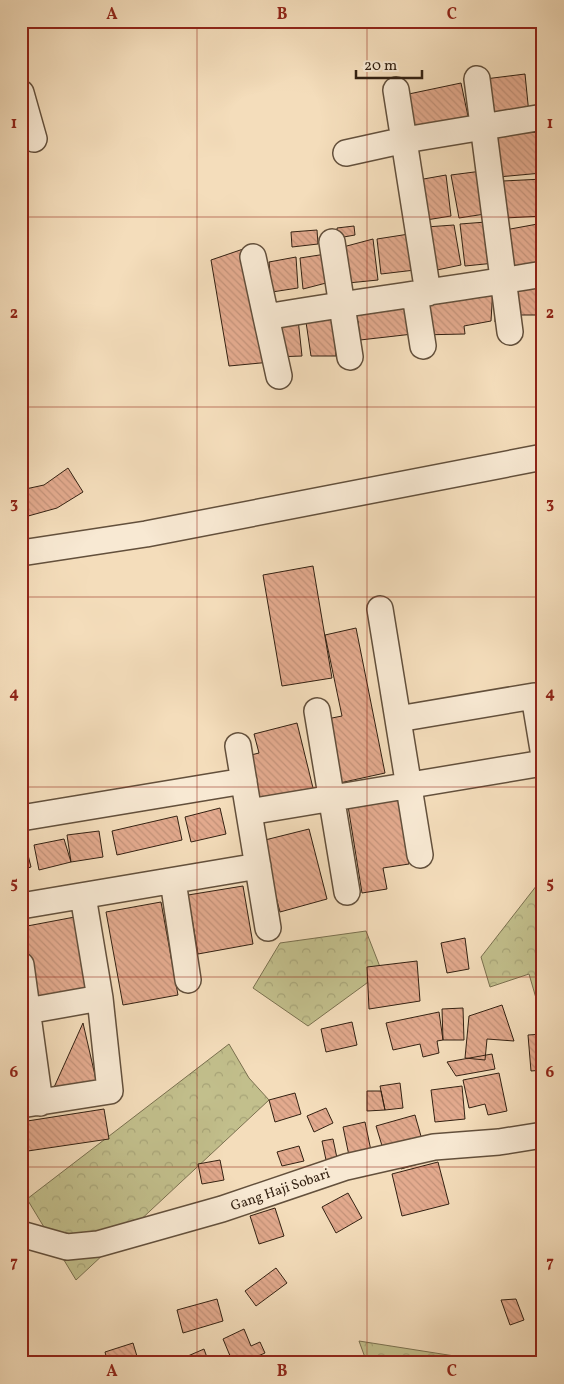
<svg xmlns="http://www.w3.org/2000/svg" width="564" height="1384" viewBox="0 0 564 1384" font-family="Vollkorn,serif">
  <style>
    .forest { fill: url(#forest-crowns); stroke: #7a704f }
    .building { fill: url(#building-back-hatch); stroke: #332112 }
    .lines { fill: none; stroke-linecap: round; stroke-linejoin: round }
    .street-casing { stroke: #63503c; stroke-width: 28 }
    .street { stroke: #f8e9d3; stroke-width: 25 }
    .grid { fill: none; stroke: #8f2418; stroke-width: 1; stroke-opacity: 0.55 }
    .labels { text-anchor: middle; stroke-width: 4.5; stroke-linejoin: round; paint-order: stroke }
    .street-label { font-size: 14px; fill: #332112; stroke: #f8e9d3 }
    .neatline { fill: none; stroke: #8f2418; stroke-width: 2 }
    .grid-label { font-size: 16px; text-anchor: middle; font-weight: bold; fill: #8f2418 }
  </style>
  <defs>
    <pattern id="forest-crowns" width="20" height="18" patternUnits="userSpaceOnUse" patternTransform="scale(1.25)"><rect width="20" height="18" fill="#c2bf8c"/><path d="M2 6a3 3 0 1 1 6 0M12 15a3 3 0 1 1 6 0" fill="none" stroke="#a7a478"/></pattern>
    <pattern id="building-back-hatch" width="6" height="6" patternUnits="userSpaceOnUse" patternTransform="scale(1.25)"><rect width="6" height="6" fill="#e3aa8e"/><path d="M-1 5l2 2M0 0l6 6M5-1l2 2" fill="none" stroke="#c39279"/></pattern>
  </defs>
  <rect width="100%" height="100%" fill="#f4ddbb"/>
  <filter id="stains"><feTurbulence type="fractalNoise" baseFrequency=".004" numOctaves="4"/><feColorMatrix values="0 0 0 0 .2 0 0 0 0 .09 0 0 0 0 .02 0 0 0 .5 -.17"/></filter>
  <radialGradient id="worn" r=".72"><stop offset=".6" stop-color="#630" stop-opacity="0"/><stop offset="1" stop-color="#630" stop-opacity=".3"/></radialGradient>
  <path class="forest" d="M537,885L543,886V1007L538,1005L529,974L490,987L481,957Z
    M366,931L382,972L308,1026L253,988L280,943Z
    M229,1044L249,1078L269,1100L76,1280L27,1199Z
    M359,1341L499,1363H367Z"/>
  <path class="building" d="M525,74L529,114L489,119L485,79Z
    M461,83L469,121L412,132L404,95Z
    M539,132L542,173L498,177L495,135Z
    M482,171L485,214L459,218L451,175Z
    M446,175L451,216L426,220L418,180Z
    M543,179V216L505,218L503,181Z
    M486,222L495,263L465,266L460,224Z
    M543,223V265L512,271L505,230Z
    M454,225L461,265L432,271L426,227Z
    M354,226L355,235L338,238L337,228Z
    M317,230L318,244L292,247L291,232Z
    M409,234L415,270L381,274L377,239Z
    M373,239L378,280L348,283L343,247Z
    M252,246L271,362L229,366L211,260Z
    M326,254L330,282L303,289L300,258Z
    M296,257L298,288L272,292L269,262Z
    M536,282L541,315H513V320L495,322L496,288Z
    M493,287L491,321L464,326L465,334L418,335L413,303Z
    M409,302L413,334L360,340L358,321L353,320V310Z
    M333,314L336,356H311L306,322Z
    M298,319L302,356L273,357L269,322Z
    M68,468L83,492L57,508L21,518V490L44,485Z
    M313,566L332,678L282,686L263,575Z
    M356,628L385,773L335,784L322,720L342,716L325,635Z
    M297,723L314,792L255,806L243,757L259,753L254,734Z
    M398,798L409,864L383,868L387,889L362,893L348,806Z
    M220,808L226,834L191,842L185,817Z
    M177,816L182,840L117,855L112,831Z
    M309,829L327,899L280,912L261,841Z
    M99,831L103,857L71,862L67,835Z
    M64,839L71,862L39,870L34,845Z
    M21,850L27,851L31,867L21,870Z
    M243,886L253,944L198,954L188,895Z
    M161,902L178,995L123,1005L106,912Z
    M80,916L94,994L37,1005L22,927Z
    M465,938L469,969L447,973L441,943Z
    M417,961L420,1001L369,1009L367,967Z
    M502,1005L514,1041L487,1039L485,1060L465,1058L469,1016Z
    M463,1008L464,1040H443L442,1009Z
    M439,1012L443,1040L437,1041L439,1053L423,1057L420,1044L393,1050L386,1023Z
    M352,1022L357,1045L326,1052L321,1029Z
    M83,1023L97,1084L51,1094Z
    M543,1034V1070L531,1071L528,1035Z
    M492,1054L495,1069L456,1076L447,1062Z
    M499,1073L507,1111L488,1115L485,1104L469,1108L463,1080Z
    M400,1083L403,1108L385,1110L380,1086Z
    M462,1086L465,1119L435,1122L431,1090Z
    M367,1091H381L385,1110L367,1111Z
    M295,1093L301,1114L275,1122L269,1100Z
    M326,1108L333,1123L314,1132L307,1116Z
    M104,1109L109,1139L21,1152V1122Z
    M415,1115L428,1161L401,1169L396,1150L383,1149L376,1126Z
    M365,1122L374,1165L352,1170L343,1127Z
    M333,1139L337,1158L326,1160L322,1141Z
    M299,1146L304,1161L282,1166L277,1152Z
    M220,1160L224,1180L202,1184L198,1164Z
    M438,1162L449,1204L402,1216L392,1174Z
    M348,1193L362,1218L336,1233L322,1207Z
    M275,1208L284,1236L259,1244L250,1216Z
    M276,1268L287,1283L256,1306L245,1291Z
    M217,1299L223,1321L183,1333L177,1310Z
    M516,1299L524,1320L510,1325L501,1300Z
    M244,1329L251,1346L260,1342L265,1353L242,1363H233L223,1339Z
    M133,1343L139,1363H108L105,1352Z
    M204,1349L209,1363H182L181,1359Z"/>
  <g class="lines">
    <defs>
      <path id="street" d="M477,79L510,332
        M396,90L428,293
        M21,93L34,139
        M346,153L405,140L543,117
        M332,242L350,357
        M253,257L266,317C358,301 451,290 543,274
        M415,295L423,346
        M266,317L279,376
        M21,553L146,534L543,457
        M380,609L420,855
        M317,711L347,892
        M398,719L534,696L543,750
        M238,746L268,928
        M249,812L543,763
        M21,818L244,781
        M173,881L188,980
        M21,906L258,866
        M21,965L40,1103
        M27,1011L100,998
        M21,1105L110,1091L100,998L83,896
        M21,1234L67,1247L98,1244L222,1209L346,1167L434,1147L499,1142L543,1135"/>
    </defs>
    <use href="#street" class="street-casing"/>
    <use href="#street" class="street"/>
  </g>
  <path class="grid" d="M197,21V1363M367,21V1363M21,217H543M21,407H543M21,597H543M21,787H543M21,977H543M21,1167H543"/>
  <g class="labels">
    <g class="street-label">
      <text transform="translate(280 1189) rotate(-19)" y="5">Gang Haji Sobari</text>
    </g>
  </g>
  <rect width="564" height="1384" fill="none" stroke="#f4ddbb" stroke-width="55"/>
  <path d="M356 70v8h66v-8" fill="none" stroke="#332112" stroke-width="2.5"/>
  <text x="364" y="70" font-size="15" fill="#332112" stroke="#f8e9d3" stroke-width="4" paint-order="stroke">20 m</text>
  <rect x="28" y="28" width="508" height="1328" class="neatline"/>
  <g class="grid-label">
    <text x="112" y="19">A</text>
    <text x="282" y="19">B</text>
    <text x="452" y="19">C</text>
    <text x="14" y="128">1</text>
    <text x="550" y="128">1</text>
    <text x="14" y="318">2</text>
    <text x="550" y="318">2</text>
    <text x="14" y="508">3</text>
    <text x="550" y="508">3</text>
    <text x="14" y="698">4</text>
    <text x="550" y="698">4</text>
    <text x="14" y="888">5</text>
    <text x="550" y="888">5</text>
    <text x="14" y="1077">6</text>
    <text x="550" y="1077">6</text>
    <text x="14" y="1267">7</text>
    <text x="550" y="1267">7</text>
    <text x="112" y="1376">A</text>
    <text x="282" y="1376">B</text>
    <text x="452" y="1376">C</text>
  </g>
  <rect width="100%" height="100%" filter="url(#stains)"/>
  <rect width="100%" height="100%" fill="url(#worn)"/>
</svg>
